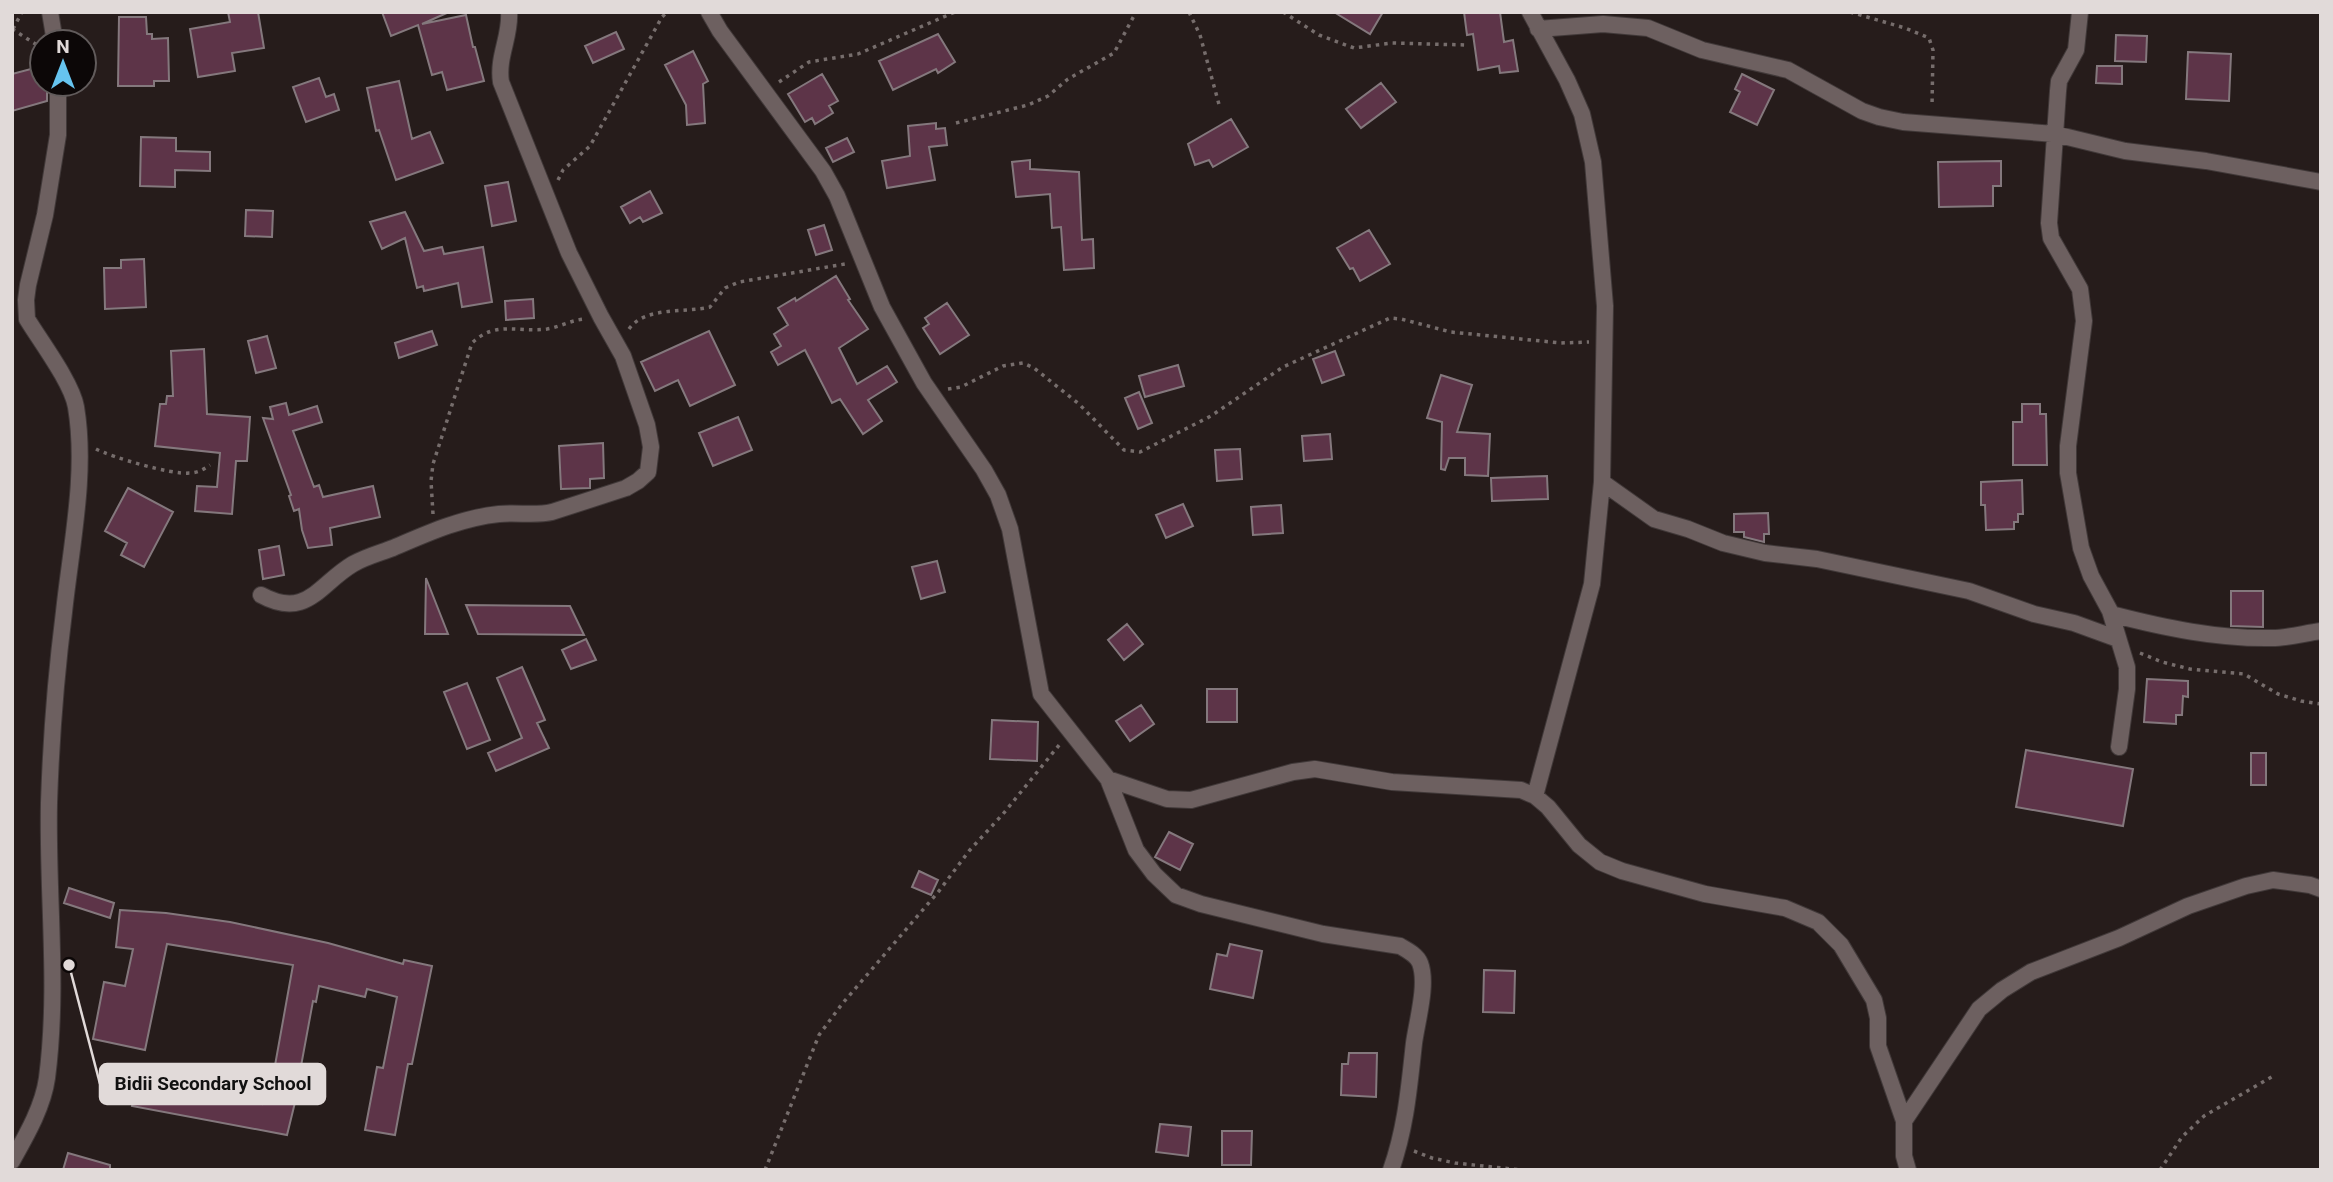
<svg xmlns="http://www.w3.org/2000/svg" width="2333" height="1182" viewBox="0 0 2333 1182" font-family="Roboto,sans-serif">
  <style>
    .building { fill: #5d3448; stroke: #84787d; stroke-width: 2 }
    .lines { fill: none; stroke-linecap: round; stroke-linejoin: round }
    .street-casing { stroke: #413939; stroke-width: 18 }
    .path { stroke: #766d6c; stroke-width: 3.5; stroke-dasharray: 3.5 5; stroke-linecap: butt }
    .street { stroke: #6d6060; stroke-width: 16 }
    .leader { fill: none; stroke: #e1dad9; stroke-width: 2.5 }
    .callout-dot { fill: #e1dad9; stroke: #0c0707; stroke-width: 2.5 }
    .callout { fill: #e1dad9; stroke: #e1dad9; stroke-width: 2.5 }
    .callout-label { font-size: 19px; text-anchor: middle; font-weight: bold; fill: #111 }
  </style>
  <rect width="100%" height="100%" fill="#261c1b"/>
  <path class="building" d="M228,12H258L264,48L232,53L235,71L198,77L190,29L230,22Z
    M382,12H449L422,24L466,15L473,47H475L484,81L447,90L442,72L432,75L418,25L391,36Z
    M1334,12H1383L1370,34Z
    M1464,12H1500L1504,42L1513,40L1518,71L1500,73L1499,66L1478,70L1473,34L1467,35Z
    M119,17H146L147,34H152V39L168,38L169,81H154V86H118Z
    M616,32L624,49L593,63L585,46Z
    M938,34L955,62L938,73L936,69L893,90L879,61Z
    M2116,35L2147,36L2146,62L2115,61Z
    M693,51L708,81L703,84L705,123L687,125L686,105L665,65Z
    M2188,52L2231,54L2229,101L2186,99Z
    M42,66V84H47V101L12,111V74Z
    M2097,66H2122V84L2096,83Z
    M822,74L838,101L829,106L833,113L815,124L812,118L805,122L788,94Z
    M1742,74L1774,90L1757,125L1730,112L1740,92L1735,89Z
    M319,78L326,97L334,94L339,110L306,122L293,87Z
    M399,81L412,139L430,132L443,163L396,180L379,130L376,131L367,88Z
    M1381,83L1396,102L1361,128L1346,109Z
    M1231,119L1248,147L1213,167L1209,160L1195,165L1188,144Z
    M936,123V129L945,128L947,145L929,147L935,180L887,188L882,161L910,156L908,126Z
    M141,137L176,138V151L210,152V171L175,170V187L140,186Z
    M847,138L854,152L833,162L826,148Z
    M1030,160V169L1079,172L1082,240L1093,239L1094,268L1064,270L1061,227L1052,228L1050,194L1016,197L1012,162Z
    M2001,161V186H1993V206L1939,207L1938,162Z
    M508,182L516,221L492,226L485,186Z
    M650,191L662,213L643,222L640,217L630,223L621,207Z
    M246,210L273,211L272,237L245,236Z
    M405,212L424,251L442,247L444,254L483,247L492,302L462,307L458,283L424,291L423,286L417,288L405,238L382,249L370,222Z
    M824,225L832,250L816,255L808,230Z
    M1369,230L1390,264L1360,281L1353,268L1350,269L1337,248Z
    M144,259L146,307L105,309L104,268H121V260Z
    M836,276L850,299L848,300L868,329L839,348L857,384L887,366L897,382L868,400L882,421L863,434L840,399L832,403L805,350L778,365L771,352L781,346L774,334L788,325L778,308L795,298L796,301Z
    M533,299L534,318L506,320L505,301Z
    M947,303L969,335L940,354L923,328L929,324L925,318Z
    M432,331L437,345L399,358L395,343Z
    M709,331L735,385L690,406L678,380L655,391L641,362Z
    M267,336L276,368L256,373L248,341Z
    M204,349L207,414L250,417L247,461H236L232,514L195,511L197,486L217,487L220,453L155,446L160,404H166L167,396H173L171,351Z
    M1335,351L1344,375L1322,383L1313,359Z
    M1178,365L1184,386L1145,397L1139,376Z
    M1441,375L1472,385L1457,432L1490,434L1488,476L1465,475V458H1449L1445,470L1441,469L1442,422L1427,418Z
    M1139,392L1152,423L1138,429L1125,398Z
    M286,403L289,415L317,406L322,422L293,431L314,487L319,485L323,497L373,486L380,517L330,528L332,545L308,548L302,530L299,509L294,511L289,496L291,495L263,418L273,419L270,407Z
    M2022,404H2040V414H2046L2047,465H2013V422H2022Z
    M738,417L752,450L713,466L699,433Z
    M1330,434L1332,459L1304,461L1302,436Z
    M603,443L604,478L590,479V488L561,489L559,446Z
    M1240,449L1242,479L1217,481L1215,450Z
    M1547,476L1548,499L1492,501L1491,478Z
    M2022,480L2023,514H2018V522H2014V529L1986,530L1985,505H1981V482Z
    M128,488L173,512L144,567L121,555L127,543L105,531Z
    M1183,504L1193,526L1166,538L1156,515Z
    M1281,505L1283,533L1253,535L1251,507Z
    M1768,513L1769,534H1764V542L1744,537V532H1734V514Z
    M279,546L284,575L263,579L259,550Z
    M937,561L945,592L921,599L912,567Z
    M426,578L448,634H425Z
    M2231,591H2263V627L2231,626Z
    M466,605L570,606L584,635L478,634Z
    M1127,624L1143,644L1124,660L1108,640Z
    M586,639L596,660L571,669L562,650Z
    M522,667L545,720L537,723L549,748L496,771L488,753L522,738L497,678Z
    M2147,679L2188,681V697L2183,696L2182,715H2176V724L2144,722Z
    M467,683L490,740L467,749L444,692Z
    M1207,689H1237V722H1207Z
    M1141,705L1154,724L1130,741L1116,721Z
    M992,720L1038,722L1037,761L990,759Z
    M2026,750L2133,769L2123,826L2016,807Z
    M2251,753H2266V785H2251Z
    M1169,832L1193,844L1180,870L1155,857Z
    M919,871L938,880L931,895L912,887Z
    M69,888L114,903L110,918L64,903Z
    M120,910L166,913L230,922L328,943L403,964L404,960L432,966L412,1064H408L395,1135L365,1130L377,1067L383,1068L397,997L367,989L365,997L319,986L316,1002L313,1001L299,1077L301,1078L287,1135L132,1106L137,1081L262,1104L270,1070L274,1071L293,965L167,944L145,1050L93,1039L104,982L125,986L133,949L116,947Z
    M1230,944L1262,951L1253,998L1210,989L1217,954L1227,956Z
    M1484,970L1515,971L1514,1013L1483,1012Z
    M1349,1053H1377L1376,1097L1341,1095L1342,1064H1348Z
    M1160,1124L1191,1127L1188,1156L1156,1152Z
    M1222,1131H1252L1251,1165H1222Z
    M68,1153L110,1165V1170H63Z"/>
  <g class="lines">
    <defs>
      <path id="street" d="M50,12L55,42
        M709,12L720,31L823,171L837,196L882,307L924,383L984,470L998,495L1010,529L1041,694L1108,779L1136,850L1154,874L1176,895L1201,904L1323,934L1400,946C1407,950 1417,955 1420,963C1428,984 1417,1021 1414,1043C1409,1088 1406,1127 1391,1170
        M1530,12L1567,80L1582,114L1593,162L1605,306L1602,482L1592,584L1535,796
        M2080,12L2076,50L2059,81L2058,91L2049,223L2051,238L2080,289L2084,321L2068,446V473L2081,548L2091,576L2110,611L2127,667V689L2119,747
        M1538,29L1603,24L1648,28L1702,50L1788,70L1862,111L1879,117L1903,122L2055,134L2125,151L2206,161L2321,182
        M1602,482L1654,519L1688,529L1723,543L1765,553L1817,559L1969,591L2034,614L2074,623L2118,639
        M261,595C307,620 319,584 353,564C365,557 380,553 393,548C428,533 461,518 499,514C517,512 535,516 552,512L626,488L638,481L648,472L651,447L647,425L623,356L601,317L569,253L501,82C497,57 511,36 509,12
        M2111,614C2165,628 2217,639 2272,638C2288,638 2305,633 2321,631
        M1108,779L1167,799L1191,800L1293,772L1315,769L1392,782L1521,790L1535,796L1548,807L1579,845L1600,862L1622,871L1705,894L1785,908L1818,922L1841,945L1874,1000L1878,1018V1046L1904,1121V1156L1908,1170
        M1904,1121L1979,1009L2002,990L2031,972L2119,938L2188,906L2246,886L2273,880L2310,885L2321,889
        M12,1161C26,1136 43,1107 47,1078C59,985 47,896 49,803C51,740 56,675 64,612C71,546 87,473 76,407C72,383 41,342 27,319L26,300L28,285L45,215L58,135V84"/>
    </defs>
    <use href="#street" class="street-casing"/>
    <path class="path" d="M1189,12L1200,35L1220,108
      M1283,12L1319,35L1354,48L1392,43L1466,45
      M1850,12L1905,28L1929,38L1933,50L1932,106
      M12,29L37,45
      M13,29L22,12
      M779,82L809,62L858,54L955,12
      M956,123L1028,105L1048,96L1068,79L1114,53L1136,12
      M558,180L563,170L590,146L662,17L667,12
      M629,329C645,306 686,313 710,307L725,288L739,282L845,264
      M948,389L961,387L1003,366L1023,363L1034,368L1079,404L1124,450L1140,452L1211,416L1283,367L1390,318L1401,319L1451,332L1561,343L1589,342
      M96,449C111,457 172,475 189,473C197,473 203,470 210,465
      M433,514L431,481L433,464L472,343C496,320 518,333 547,329C560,327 571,320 585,319
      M2140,653L2162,662L2190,669L2244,674L2278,694L2301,701L2321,704
      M1414,1151L1432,1158L1455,1163L1521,1170
      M765,1170L819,1035L842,1004L939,891L969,851L1003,814L1060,744
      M2160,1170L2182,1137L2204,1116L2275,1075"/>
    <use href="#street" class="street"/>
  </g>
  <path class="leader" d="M69 965L100 1084"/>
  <circle class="callout-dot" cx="69" cy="965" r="7"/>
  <rect class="callout" x="100" y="1064" width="225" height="40" rx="7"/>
  <g class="callout-label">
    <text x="213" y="1090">Bidii Secondary School</text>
  </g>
  <rect width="2333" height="1182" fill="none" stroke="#e1dad9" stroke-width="28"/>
  <g transform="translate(63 63)"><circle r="33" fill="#0c0707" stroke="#615b5b" stroke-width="2"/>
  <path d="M0-5L12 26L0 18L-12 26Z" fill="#66c4ef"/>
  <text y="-10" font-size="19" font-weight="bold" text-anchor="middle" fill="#e1dad9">N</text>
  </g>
</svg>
